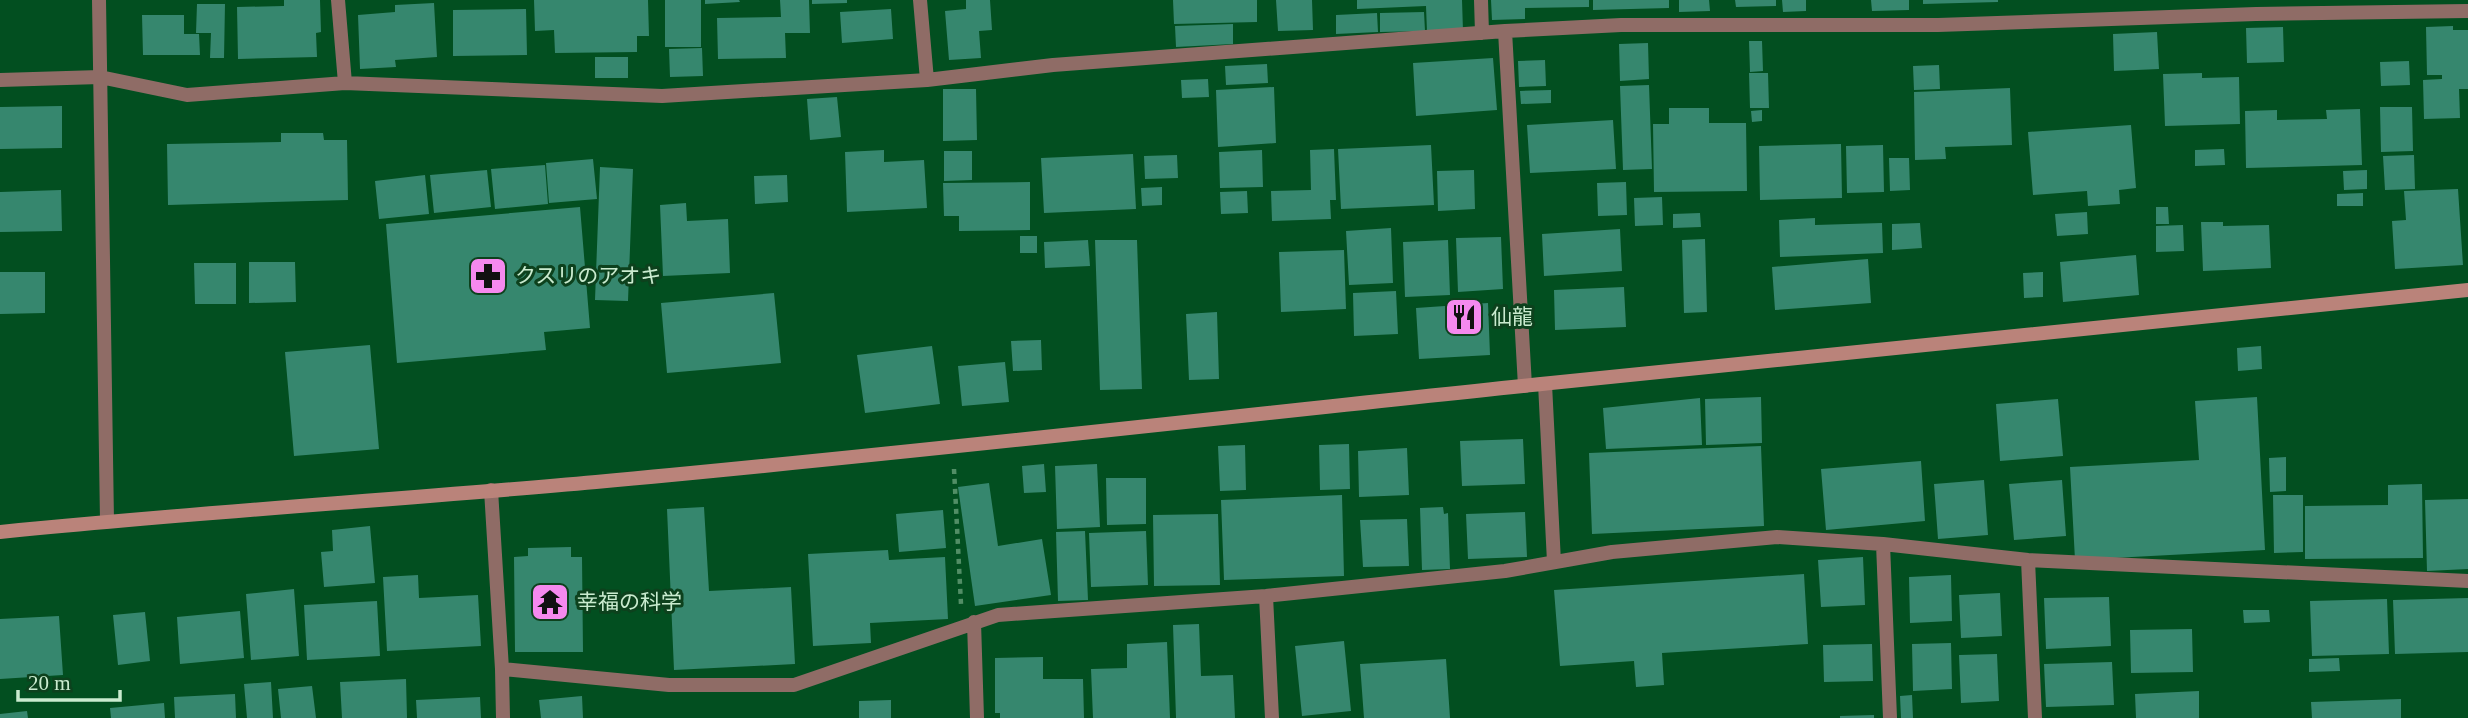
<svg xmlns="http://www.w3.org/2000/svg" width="2468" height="718" viewBox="0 0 2468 718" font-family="'Times New Roman','Noto Sans JP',serif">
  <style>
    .building { fill: #36876e }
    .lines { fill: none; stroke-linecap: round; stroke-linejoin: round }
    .path { stroke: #528e66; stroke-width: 4.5; stroke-dasharray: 5 5; stroke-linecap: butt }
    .street { stroke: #8f6c66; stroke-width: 14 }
    .secondary { stroke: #ba837a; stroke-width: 14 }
    .labels { text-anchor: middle; stroke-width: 6; stroke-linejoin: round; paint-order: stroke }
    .poi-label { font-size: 21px; fill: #caebcf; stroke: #0d411d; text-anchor: start }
  </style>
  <rect width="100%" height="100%" fill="#024f20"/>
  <path class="building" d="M284,0H320L321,32L316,33L317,57L238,59L237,7L284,6Z
    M534,0H648L649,36H637V52L555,53L554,30L535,31Z
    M665,0H701V47H665Z
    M705,0H739L740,2L705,4Z
    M780,0H809L810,33H785L786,58L718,59L717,18L781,17Z
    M812,0H847V3L812,4Z
    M966,0H990L992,30L979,31L981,58L949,60L945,11L966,9Z
    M1173,0H1257V22L1174,24Z
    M1276,0H1312L1313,30L1278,31Z
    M1357,0H1462L1463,31L1427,32L1426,6L1357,9Z
    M1491,0H1589V7L1525,8V19L1492,20Z
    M1593,0H1669V8L1593,10Z
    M1679,0H1709L1710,11L1679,12Z
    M1735,0H1776V6L1736,7Z
    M1782,0H1806V11L1783,12Z
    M1871,0H1909V10L1872,11Z
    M1923,0H1998V2L1923,4Z
    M434,3L437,57L395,60L396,67L360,69L358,15L395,12V5Z
    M197,4H225L224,58H210L211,33H196Z
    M526,9L527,55L453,56V10Z
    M891,9L893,39L842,43L840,12Z
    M1424,12L1425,31L1380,32V13Z
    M1377,13L1378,32L1336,34V15Z
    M142,15H184V34H199L200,55H143Z
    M1233,24V44L1176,47L1175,26Z
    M2453,26V30H2468V89H2459L2460,118L2424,119L2423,80L2442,79V75H2427L2426,27Z
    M2283,27L2284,62L2247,63L2246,28Z
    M2157,32L2159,69L2114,71L2113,34Z
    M1749,41H1762L1763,71L1750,72Z
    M1648,43L1649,79L1620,81L1619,44Z
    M702,48L703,76L670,77L669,49Z
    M595,57H628V78H595Z
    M1493,58L1497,110L1416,116L1413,63Z
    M1545,60L1546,86L1519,87L1518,61Z
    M2409,61L2410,85L2381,86L2380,62Z
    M1267,64L1268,83L1226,85L1225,66Z
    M1939,65L1940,89L1914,90L1913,66Z
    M1749,73H1768L1769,108H1750Z
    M2202,73V78L2239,77L2240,124L2165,126L2163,74Z
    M1208,79L1209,97L1182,98L1181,80Z
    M1649,85L1652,169L1623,170L1620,86Z
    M1274,87L1276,143L1218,147L1216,90Z
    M2010,88L2012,145L1945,147L1946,159L1915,160L1914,92Z
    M943,89H976L977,140L943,141Z
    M1551,90V103L1521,104L1520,91Z
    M837,97L841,137L810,140L807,99Z
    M62,106V148L0,149V107Z
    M2380,107H2412L2413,151L2381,152Z
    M1669,108H1709V123H1746L1747,191L1654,192L1653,124H1669Z
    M2360,109L2362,165L2246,168L2245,111L2277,110V120L2327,119L2326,110Z
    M1762,110V121L1752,122L1751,111Z
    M1613,120L1616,169L1530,173L1527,125Z
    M2131,125L2136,188L2119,190L2120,204L2088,206L2087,191L2033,195L2028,132Z
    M281,133H323L324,140H347L348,200L168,205L167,144L281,142Z
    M1841,144L1842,198L1760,200L1759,146Z
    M1431,145L1434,205L1341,209L1338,149Z
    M1883,145L1884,192L1847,193L1846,146Z
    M1334,149L1336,200H1330L1331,219L1272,221L1271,191L1311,190L1310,150Z
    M2224,149L2225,165L2195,166V150Z
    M884,150V162L924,160L927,208L847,212L845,152Z
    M1262,150L1263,187L1220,188L1219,152Z
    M944,151H972V180L944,181Z
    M1133,154L1136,209L1044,213L1041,158Z
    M1177,155L1178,178L1145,179L1144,156Z
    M2414,155L2415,189L2385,190L2383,156Z
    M1889,158H1909L1910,190L1890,191Z
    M593,159L597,199L549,203L546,163Z
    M545,165L548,204L495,209L491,169Z
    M600,167L633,169L628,301L595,300Z
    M487,170L491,207L434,213L430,175Z
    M1474,170L1475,209L1438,211L1437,171Z
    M2367,170V189L2344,190L2343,171Z
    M425,175L429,214L379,219L375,181Z
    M787,175L788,202L755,204L754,176Z
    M1030,182V230L959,231V216H944L943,183Z
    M1626,182L1627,215L1598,216L1597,183Z
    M1162,187V205L1142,206L1141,188Z
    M2458,189L2463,265L2395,269L2392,221L2406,220L2404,191Z
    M61,190L62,231L0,232V192Z
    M1247,191L1248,213L1221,214L1220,192Z
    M2363,193V206H2337V194Z
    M1662,197L1663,225L1635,226L1634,198Z
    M686,203L687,221L728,219L730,273L663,276L660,205Z
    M580,207L590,328L544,332L546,350L397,363L386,224Z
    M2156,207H2168L2169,224H2156Z
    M2087,212L2088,234L2057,236L2055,214Z
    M1700,213L1701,227L1673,228V214Z
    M1815,218V225L1882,223L1883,253L1780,257L1779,220Z
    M2201,222H2223V226L2269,225L2271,268L2203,271Z
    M1920,223L1922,248L1892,250V224Z
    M2183,225L2184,251L2156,252V226Z
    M1391,228L1393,283L1349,285L1346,231Z
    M1620,229L1622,271L1544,276L1542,234Z
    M1020,236H1037V253H1020Z
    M1501,237L1503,289L1458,292L1456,238Z
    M1705,239L1707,312L1684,313L1682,240Z
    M1088,240L1090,266L1045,268L1044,242Z
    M1095,240H1137L1142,389L1100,390Z
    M1448,240L1450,295L1405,297L1403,242Z
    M1344,250L1346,309L1281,312L1279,252Z
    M2136,255L2139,295L2063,302L2060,262Z
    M1868,259L1871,303L1775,310L1772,267Z
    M249,262H295L296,302L249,303Z
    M194,263H236V304H195Z
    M0,272H45V313L0,314Z
    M2043,272V297L2024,298L2023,273Z
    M1624,287L1626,327L1555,330L1554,290Z
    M1396,291L1398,334L1354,336L1353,293Z
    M774,293L781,363L667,373L661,303Z
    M1488,303L1490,355L1419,359L1416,308Z
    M1217,312L1219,379L1189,380L1186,314Z
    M1041,340L1042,370L1013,371L1011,341Z
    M370,345L379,449L294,456L285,352Z
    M932,346L940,404L865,413L857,355Z
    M2261,346L2262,369L2238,371L2237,348Z
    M1005,362L1009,402L962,406L958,366Z
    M1761,397L1762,443L1706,445L1705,399Z
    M2257,397L2265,550L2075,560L2070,467L2199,460L2195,401Z
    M1700,398L1702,445L1606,449L1603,408Z
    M2058,399L2063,456L2000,461L1996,404Z
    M1523,439L1525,484L1462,486L1460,441Z
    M1349,444L1350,489L1320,490L1319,445Z
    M1245,445L1246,490L1220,491L1218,446Z
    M1761,446L1764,526L1592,534L1589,453Z
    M1407,448L1409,495L1359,497L1358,451Z
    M2286,457V491L2270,492L2269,458Z
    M1921,461L1925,521L1826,530L1821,469Z
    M1044,464L1046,492L1024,493L1022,466Z
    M1097,464L1100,527L1057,529L1055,466Z
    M1106,478H1146V524L1107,525Z
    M1984,480L1988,535L1938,539L1934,484Z
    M2062,480L2066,536L2014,540L2009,484Z
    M989,483L998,546L1042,539L1051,595L975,606L958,487Z
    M2422,484L2423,558L2305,559V506L2388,505V485Z
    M1342,495L1344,576L1224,580L1221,500Z
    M2273,495H2303V552L2274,553Z
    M2468,499V569L2427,571L2425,500Z
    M704,507L709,591L791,587L795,664L674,670L667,509Z
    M1443,507L1444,514L1448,513L1450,569L1422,570L1420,508Z
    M943,510L946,548L899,552L896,514Z
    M1525,512L1527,557L1468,559L1466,514Z
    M1218,514L1220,585L1154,586L1153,515Z
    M1407,519L1409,566L1363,567L1360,520Z
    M370,526L375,583L324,587L321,552L333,551L332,530Z
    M1085,531L1088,600L1058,601L1056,532Z
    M1146,531L1148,585L1091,587L1089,533Z
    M571,547V557H582L583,652H515L514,557L528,556V548Z
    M888,550L889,560L945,557L948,619L870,623L871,643L813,646L808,554Z
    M1863,557L1865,605L1821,607L1818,560Z
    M1804,574L1808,644L1662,653L1664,685L1636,687L1634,661L1560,666L1554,590Z
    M418,575L419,598L478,595L481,646L387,651L383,577Z
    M1951,575L1952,621L1910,623L1909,577Z
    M294,589L299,656L251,660L246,594Z
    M2000,593L2002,636L1961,638L1959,595Z
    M2109,597L2111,646L2046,649L2044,598Z
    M2468,598V652L2395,654L2393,600Z
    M2387,599L2389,654L2312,656L2310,601Z
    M377,601L380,656L307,660L304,605Z
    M2243,610H2269L2270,622L2244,623Z
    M240,611L244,658L180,664L177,617Z
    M145,612L150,661L118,665L113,615Z
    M59,616L63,675L0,679V619Z
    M1199,624L1201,676L1233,675L1235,718H1176L1173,625Z
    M2192,629L2193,672L2131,673L2130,630Z
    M1344,641L1351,711L1302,716L1295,646Z
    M1167,642L1170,718H1093L1091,669L1127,668V644Z
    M1951,643L1952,689L1913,691L1912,644Z
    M1872,644L1873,681L1824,682L1823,645Z
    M1997,654L1999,701L1961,703L1959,655Z
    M1043,657V679H1083L1084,718H1000V713H995V658Z
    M2339,658L2340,671L2309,672V659Z
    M1446,659L1450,718H1364L1360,664Z
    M2112,662L2114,705L2046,707L2044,664Z
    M406,679L407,718H342L340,682Z
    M271,682L273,718H247L244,684Z
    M312,686L316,718H281L278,689Z
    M2199,691V718H2136L2135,694Z
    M235,694L236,718H175L174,697Z
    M1912,695L1913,718H1901L1900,696Z
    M582,696L583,718H541L539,700Z
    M480,697L481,718H417L416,700Z
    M2401,699V718H2312L2311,702Z
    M891,700V718H859V701Z
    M164,703L165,718H111L110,708Z
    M27,711L28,718H0V714Z
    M1874,715V718H1840V716Z"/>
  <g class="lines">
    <path class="path" d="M954,469L961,604"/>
    <path class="street" d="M99,0L107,521
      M338,0L345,83
      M920,0L927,80
      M1481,0L1482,33
      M1505,31L1525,386
      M0,80L100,77L187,95L345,83L662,96L927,80L1053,65L1505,31L1621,25H1938L2256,14L2468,11
      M1545,384L1554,562
      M491,490L502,669
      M1883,544L1890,718
      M2028,560L2035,718
      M1266,596L1272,718
      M974,622L977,718
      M503,718L502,669L669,685H794L998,615L1266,596L1505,571L1612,552L1777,537L1883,544L2028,560L2468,581"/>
    <path class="secondary" d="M0,532C198,512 397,500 596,482C915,453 1232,416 1551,383C1856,352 2162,323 2468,290"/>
  </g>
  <defs>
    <symbol id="pharmacy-square" viewBox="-11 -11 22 22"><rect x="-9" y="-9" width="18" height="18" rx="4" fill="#f589ee" stroke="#0d411d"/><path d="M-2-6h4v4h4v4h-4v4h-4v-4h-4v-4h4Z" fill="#111"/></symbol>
    <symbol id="restaurant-square" viewBox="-11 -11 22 22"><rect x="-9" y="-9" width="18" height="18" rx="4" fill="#f589ee" stroke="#0d411d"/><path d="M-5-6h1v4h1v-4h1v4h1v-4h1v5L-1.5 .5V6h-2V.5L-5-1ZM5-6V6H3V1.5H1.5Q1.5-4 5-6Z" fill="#111"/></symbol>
    <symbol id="temple-square" viewBox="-11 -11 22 22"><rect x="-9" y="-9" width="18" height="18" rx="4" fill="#f589ee" stroke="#0d411d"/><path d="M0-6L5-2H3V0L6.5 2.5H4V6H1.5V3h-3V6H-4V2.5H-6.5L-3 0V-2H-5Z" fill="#111"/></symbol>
  </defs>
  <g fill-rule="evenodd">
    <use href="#pharmacy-square" x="466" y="254" width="44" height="44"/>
    <use href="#restaurant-square" x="1442" y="295" width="44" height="44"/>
    <use href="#temple-square" x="528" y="580" width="44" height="44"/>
  </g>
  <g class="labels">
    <g class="poi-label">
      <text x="515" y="283">クスリのアオキ</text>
      <text x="1491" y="324">仙龍</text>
      <text x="577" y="609">幸福の科学</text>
    </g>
  </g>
  <path d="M18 690v10h102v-10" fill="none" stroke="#caebcf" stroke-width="3.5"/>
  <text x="28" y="690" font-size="21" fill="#caebcf" stroke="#0d411d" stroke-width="5" paint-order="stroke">20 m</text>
</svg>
